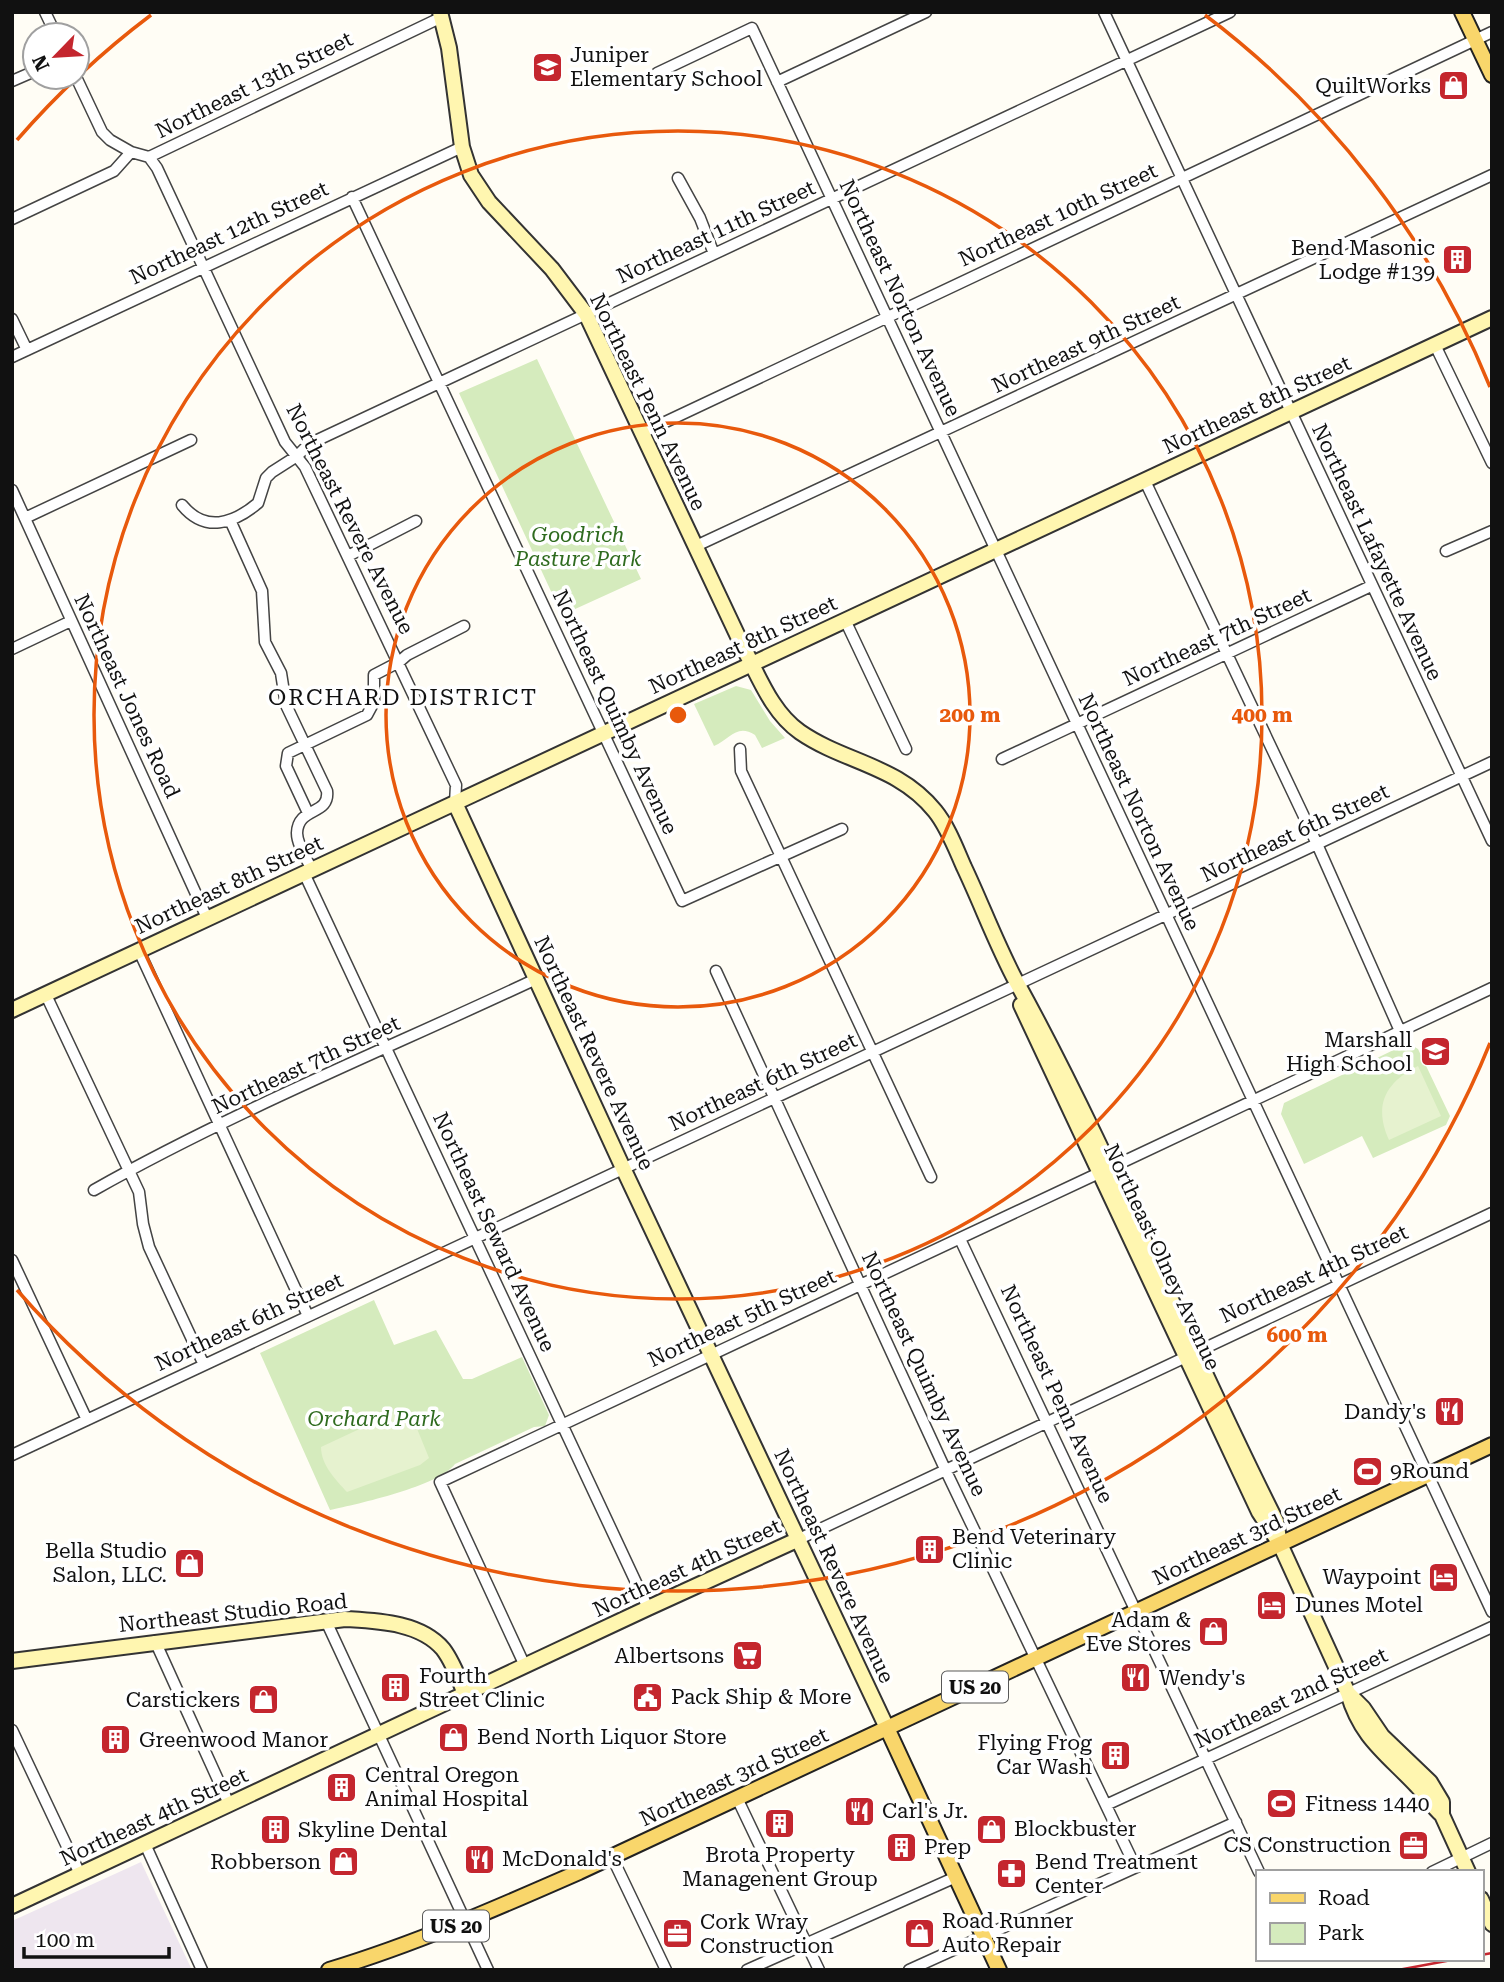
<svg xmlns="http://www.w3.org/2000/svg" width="1504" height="1982" viewBox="0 0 1504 1982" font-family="'Roboto Serif',serif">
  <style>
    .industrial { fill: #eee6ef }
    .green { fill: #d5ebbd }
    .pitch { fill: #e6f2cf }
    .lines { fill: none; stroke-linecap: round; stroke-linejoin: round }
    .street-casing { stroke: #444; stroke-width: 13 }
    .secondary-casing { stroke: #333; stroke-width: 18 }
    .primary-casing { stroke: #222; stroke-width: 18 }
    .street { stroke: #fff; stroke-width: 10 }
    .secondary { stroke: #fff6b0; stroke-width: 14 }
    .primary { stroke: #f9d66b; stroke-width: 14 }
    .rail { stroke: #c4262e; stroke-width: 2.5 }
    .ring { fill: none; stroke: #e8590c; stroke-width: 3.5 }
    .labels { text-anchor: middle; stroke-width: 7; stroke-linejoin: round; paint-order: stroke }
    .shield { fill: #fff; stroke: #585858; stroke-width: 2 }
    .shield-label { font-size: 19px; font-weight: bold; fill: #111 }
    .poi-label { font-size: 21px; fill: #111; stroke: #fff; text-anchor: start }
    .street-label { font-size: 21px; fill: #111; stroke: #fff }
    .park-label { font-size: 21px; font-style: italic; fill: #2f6b1f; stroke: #fff }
    .neighbourhood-label { font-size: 23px; letter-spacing: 2px; fill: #111; stroke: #fff }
    .centre { fill: #e8590c; stroke: #fff; stroke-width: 3.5 }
    .ring-label { font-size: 21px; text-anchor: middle; font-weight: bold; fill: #e8590c; stroke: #fff; stroke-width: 7; stroke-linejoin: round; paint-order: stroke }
  </style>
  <rect width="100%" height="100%" fill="#fffdf5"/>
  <path class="industrial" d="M141,1862L192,1970H12V1921Z"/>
  <path class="green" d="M537,359L641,579L562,615L459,393Z
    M736,686L751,690L770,721L785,738L762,748L755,735C737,723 730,739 714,746L694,704Z
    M1408,1043L1418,1049L1450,1116L1446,1125L1373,1158L1362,1136L1304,1164L1281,1114L1284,1103Z
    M374,1300L394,1345L436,1330L463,1379H472L522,1357L549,1415L545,1426L534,1427L455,1464C439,1486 358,1504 330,1510L260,1353Z"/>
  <path class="pitch" d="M1418,1066L1441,1116L1389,1140C1373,1105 1386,1082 1418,1066Z
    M398,1411L411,1414L429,1458L420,1465L347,1492C336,1480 321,1465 321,1447Z"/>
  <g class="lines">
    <defs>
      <path id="street" d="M45,12L56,35
        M1104,12L1492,841
        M657,73L752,28L1492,1612
        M76,77L102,132L110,140L131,152
        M12,81L35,71
        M777,82L926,12
        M149,157L157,168L285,442L305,467L456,785L455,803
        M678,178L700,218L714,254
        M352,197L682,901L842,829
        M12,219L114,171L131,152L149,157L442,17
        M12,319L27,350
        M1435,345L1492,463
        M12,357L462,147
        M642,433L1492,32
        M1145,481L1317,844L1400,1031
        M12,490L207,918
        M182,505C205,533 233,524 258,503L266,478L272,472L297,456L309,444L1230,12
        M25,518L191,440
        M230,520L262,591L265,642L281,673L286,705L327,791C330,816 298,806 297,833C297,845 307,859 312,870
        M696,546L1492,175
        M1446,551L1492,531
        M348,556L416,521
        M845,620L906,749
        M12,649L71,621
        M740,749L741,771L931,1177
        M1002,759L1371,586
        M308,813L286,766L288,753L367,715L374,702V675L399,662L407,655L464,626
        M304,873L648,1608
        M139,951L308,1316
        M716,971L945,1469L1135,1866
        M46,995L139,1192L143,1224L149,1247L204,1365
        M1110,1168L1492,988
        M94,1190C236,1110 389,1048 536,979
        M960,1239L1259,1872
        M12,1260L87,1420
        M12,1455L1492,762
        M799,1539L1492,1213
        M326,1621L488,1970
        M155,1641L229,1804
        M525,1666L440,1482L1099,1173
        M12,1730L80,1874
        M737,1798L819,1970
        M1106,1805L1492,1627
        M145,1844L202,1970
        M612,1857L666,1970
        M1432,1872L1492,1843
        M747,1970L956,1877
        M909,1970L1236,1822"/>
      <path id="secondary" d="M440,12L449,48L462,147L471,175L489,202L552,269L586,314L742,645C758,674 771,712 800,732C845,763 898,765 935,811C948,827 956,849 964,867C982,905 997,946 1017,983C1113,1158 1186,1343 1276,1521L1280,1544
        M455,803L623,1168L887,1728
        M1021,1005L1259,1512L1280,1544L1348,1693C1361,1738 1386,1753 1417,1786C1426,1795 1432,1807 1442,1815
        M12,1010L1492,318
        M12,1661L345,1619C377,1621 420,1622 443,1649C453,1662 459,1679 465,1694
        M1349,1694L1363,1708L1382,1736L1430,1782L1442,1802V1815L1468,1872
        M1481,1899L1492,1924
        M12,1906L648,1608L799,1539"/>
      <path id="primary" d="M1462,12L1492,75
        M887,1728L999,1970
        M329,1970C415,1944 497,1908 579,1872L1492,1445"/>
    </defs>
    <use href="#street" class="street-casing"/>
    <use href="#secondary" class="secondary-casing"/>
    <use href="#primary" class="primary-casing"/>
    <use href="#street" class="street"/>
    <use href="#secondary" class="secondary"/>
    <use href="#primary" class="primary"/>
    <path class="rail" d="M1481,1955L1492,1953
      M1398,1970L1457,1959"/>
  </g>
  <g class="ring">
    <circle cx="678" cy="715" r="292"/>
    <circle cx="678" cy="715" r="584"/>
    <path d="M1490 1043A876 876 0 0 1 17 1290M17 140A876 876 0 0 1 151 15M1205 15A876 876 0 0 1 1490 387"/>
  </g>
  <defs>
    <symbol id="school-square" viewBox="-11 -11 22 22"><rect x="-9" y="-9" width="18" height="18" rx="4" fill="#c4262e" stroke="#fff"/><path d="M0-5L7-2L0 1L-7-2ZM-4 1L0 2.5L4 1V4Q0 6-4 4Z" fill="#fff"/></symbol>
    <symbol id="shop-square" viewBox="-11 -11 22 22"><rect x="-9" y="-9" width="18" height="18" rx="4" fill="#c4262e" stroke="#fff"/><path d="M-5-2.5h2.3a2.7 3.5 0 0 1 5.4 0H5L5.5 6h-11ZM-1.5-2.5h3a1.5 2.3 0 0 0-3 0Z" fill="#fff"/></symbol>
    <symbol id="building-square" viewBox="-11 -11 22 22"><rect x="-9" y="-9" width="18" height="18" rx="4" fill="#c4262e" stroke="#fff"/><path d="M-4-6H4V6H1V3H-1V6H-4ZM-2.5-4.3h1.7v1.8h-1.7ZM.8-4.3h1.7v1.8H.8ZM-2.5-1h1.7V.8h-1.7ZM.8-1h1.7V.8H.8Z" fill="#fff"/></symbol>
    <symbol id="restaurant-square" viewBox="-11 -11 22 22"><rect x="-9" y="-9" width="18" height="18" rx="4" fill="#c4262e" stroke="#fff"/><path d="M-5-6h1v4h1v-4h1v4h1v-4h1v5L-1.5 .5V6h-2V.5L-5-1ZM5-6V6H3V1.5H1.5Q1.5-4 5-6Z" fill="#fff"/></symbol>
    <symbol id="stadium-square" viewBox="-11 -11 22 22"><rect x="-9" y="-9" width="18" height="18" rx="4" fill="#c4262e" stroke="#fff"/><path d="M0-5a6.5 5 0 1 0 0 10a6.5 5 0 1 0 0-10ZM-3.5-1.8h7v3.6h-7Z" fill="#fff"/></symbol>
    <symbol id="hotel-square" viewBox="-11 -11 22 22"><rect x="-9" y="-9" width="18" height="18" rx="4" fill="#c4262e" stroke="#fff"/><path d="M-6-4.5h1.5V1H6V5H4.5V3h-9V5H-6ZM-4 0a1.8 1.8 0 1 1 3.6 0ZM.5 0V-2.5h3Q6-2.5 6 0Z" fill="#fff"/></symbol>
    <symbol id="supermarket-square" viewBox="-11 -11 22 22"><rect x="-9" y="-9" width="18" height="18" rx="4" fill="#c4262e" stroke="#fff"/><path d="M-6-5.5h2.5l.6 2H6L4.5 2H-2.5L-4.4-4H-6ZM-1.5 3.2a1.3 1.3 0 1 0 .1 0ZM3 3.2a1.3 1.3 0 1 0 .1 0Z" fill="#fff"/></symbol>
    <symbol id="civic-square" viewBox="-11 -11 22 22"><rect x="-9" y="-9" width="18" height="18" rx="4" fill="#c4262e" stroke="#fff"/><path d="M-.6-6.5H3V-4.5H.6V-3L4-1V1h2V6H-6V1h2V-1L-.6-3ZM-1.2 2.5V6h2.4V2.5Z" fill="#fff"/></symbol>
    <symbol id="office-square" viewBox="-11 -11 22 22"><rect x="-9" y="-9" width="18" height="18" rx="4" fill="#c4262e" stroke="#fff"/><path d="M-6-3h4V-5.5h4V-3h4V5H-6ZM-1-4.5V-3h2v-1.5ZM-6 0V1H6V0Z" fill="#fff"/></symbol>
    <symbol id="pharmacy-square" viewBox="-11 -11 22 22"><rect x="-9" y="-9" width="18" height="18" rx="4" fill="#c4262e" stroke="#fff"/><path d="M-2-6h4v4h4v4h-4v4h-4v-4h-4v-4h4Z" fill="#fff"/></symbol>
  </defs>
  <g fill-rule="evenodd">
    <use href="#school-square" x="530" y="50" width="35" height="35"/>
    <use href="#shop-square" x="1436" y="68" width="35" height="35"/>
    <use href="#building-square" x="1440" y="242" width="35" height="35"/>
    <use href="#school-square" x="1418" y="1034" width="35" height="35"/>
    <use href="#restaurant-square" x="1432" y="1394" width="35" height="35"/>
    <use href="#stadium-square" x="1350" y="1454" width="35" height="35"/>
    <use href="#building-square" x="912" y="1532" width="35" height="35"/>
    <use href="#shop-square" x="172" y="1546" width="35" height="35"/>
    <use href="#hotel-square" x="1426" y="1560" width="35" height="35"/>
    <use href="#hotel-square" x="1254" y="1588" width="35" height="35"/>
    <use href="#shop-square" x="1196" y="1614" width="35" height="35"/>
    <use href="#supermarket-square" x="730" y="1638" width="35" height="35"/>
    <use href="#restaurant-square" x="1118" y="1660" width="35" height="35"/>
    <use href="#building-square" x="378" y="1670" width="35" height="35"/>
    <use href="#civic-square" x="630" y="1680" width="35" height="35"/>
    <use href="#shop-square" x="246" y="1682" width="35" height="35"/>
    <use href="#shop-square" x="436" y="1720" width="35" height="35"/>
    <use href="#building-square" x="98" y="1722" width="35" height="35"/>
    <use href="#building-square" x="1098" y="1738" width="35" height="35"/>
    <use href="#building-square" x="324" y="1770" width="35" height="35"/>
    <use href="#stadium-square" x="1264" y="1786" width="35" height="35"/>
    <use href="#restaurant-square" x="842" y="1794" width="35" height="35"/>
    <use href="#building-square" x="762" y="1806" width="35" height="35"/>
    <use href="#shop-square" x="974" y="1812" width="35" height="35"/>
    <use href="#building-square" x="258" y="1812" width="35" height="35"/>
    <use href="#office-square" x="1396" y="1828" width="35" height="35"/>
    <use href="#building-square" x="884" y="1830" width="35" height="35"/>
    <use href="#restaurant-square" x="462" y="1842" width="35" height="35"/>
    <use href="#shop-square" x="326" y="1844" width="35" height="35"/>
    <use href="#pharmacy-square" x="994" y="1856" width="35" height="35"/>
    <use href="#shop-square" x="902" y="1916" width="35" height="35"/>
    <use href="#office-square" x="660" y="1916" width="35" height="35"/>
  </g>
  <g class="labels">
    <g class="shield">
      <rect x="942" y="1671.5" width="66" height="31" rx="5"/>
      <rect x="423" y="1910.5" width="66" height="31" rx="5"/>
    </g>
    <g class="shield-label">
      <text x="975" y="1694">US 20</text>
      <text x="456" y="1933">US 20</text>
    </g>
    <g class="poi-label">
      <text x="570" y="62">Juniper<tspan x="570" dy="24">Elementary School</tspan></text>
      <text x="1431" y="93" text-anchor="end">QuiltWorks</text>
      <text x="1435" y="255" text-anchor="end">Bend Masonic<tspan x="1435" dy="24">Lodge #139</tspan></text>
      <text x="1412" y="1047" text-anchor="end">Marshall<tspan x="1412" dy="24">High School</tspan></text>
      <text x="1426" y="1419" text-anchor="end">Dandy's</text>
      <text x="1390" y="1478">9Round</text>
      <text x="952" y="1544">Bend Veterinary<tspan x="952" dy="24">Clinic</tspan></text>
      <text x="167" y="1558" text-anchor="end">Bella Studio<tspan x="167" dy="24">Salon, LLC.</tspan></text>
      <text x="1421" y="1584" text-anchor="end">Waypoint</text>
      <text x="1295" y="1612">Dunes Motel</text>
      <text x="1191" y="1627" text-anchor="end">Adam &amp;<tspan x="1191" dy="24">Eve Stores</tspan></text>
      <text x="724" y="1663" text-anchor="end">Albertsons</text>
      <text x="419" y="1683">Fourth<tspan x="419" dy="24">Street Clinic</tspan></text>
      <text x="1159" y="1685">Wendy's</text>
      <text x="671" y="1704">Pack Ship &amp; More</text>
      <text x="240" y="1707" text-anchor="end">Carstickers</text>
      <text x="477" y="1744">Bend North Liquor Store</text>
      <text x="139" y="1747">Greenwood Manor</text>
      <text x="1092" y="1750" text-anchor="end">Flying Frog<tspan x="1092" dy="24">Car Wash</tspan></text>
      <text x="365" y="1782">Central Oregon<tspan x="365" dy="24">Animal Hospital</tspan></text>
      <text x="1305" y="1811">Fitness 1440</text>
      <text x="882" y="1818">Carl's Jr.</text>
      <text x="1014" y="1836">Blockbuster</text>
      <text x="298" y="1837">Skyline Dental</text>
      <text x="1391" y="1852" text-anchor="end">CS Construction</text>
      <text x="924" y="1854">Prep</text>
      <text x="780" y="1862" text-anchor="middle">Brota Property<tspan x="780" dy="24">Managenent Group</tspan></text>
      <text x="502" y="1866">McDonald's</text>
      <text x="321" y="1869" text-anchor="end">Robberson</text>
      <text x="1035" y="1869">Bend Treatment<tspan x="1035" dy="24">Center</tspan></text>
      <text x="942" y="1928">Road Runner<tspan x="942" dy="24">Auto Repair</tspan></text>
      <text x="700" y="1929">Cork Wray<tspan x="700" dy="24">Construction</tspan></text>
    </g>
    <g class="street-label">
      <text transform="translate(254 85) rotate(-26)" y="7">Northeast 13th Street</text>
      <text transform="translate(1058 215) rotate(-25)" y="7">Northeast 10th Street</text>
      <text transform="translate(716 232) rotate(-25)" y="7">Northeast 11th Street</text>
      <text transform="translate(229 233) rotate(-25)" y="7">Northeast 12th Street</text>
      <text transform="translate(900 298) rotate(65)" y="7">Northeast Norton Avenue</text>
      <text transform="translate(1086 344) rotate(-25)" y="7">Northeast 9th Street</text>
      <text transform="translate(648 402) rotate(64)" y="7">Northeast Penn Avenue</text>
      <text transform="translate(1257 405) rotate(-25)" y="7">Northeast 8th Street</text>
      <text transform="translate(350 519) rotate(63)" y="7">Northeast Revere Avenue</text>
      <text transform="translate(1377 552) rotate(65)" y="7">Northeast Lafayette Avenue</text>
      <text transform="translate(1217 637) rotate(-25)" y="7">Northeast 7th Street</text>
      <text transform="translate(743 645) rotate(-25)" y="7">Northeast 8th Street</text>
      <text transform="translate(127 696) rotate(65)" y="7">Northeast Jones Road</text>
      <text transform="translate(615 712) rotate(65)" y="7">Northeast Quimby Avenue</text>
      <text transform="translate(1139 812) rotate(65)" y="7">Northeast Norton Avenue</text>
      <text transform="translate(1295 833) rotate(-25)" y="7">Northeast 6th Street</text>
      <text transform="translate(229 885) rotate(-25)" y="7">Northeast 8th Street</text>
      <text transform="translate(594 1053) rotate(65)" y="7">Northeast Revere Avenue</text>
      <text transform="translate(306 1065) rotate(-25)" y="7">Northeast 7th Street</text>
      <text transform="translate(763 1082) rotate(-25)" y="7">Northeast 6th Street</text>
      <text transform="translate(494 1232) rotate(65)" y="7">Northeast Seward Avenue</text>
      <text transform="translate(1162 1257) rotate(65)" y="7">Northeast Olney Avenue</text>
      <text transform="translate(1314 1274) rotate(-25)" y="7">Northeast 4th Street</text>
      <text transform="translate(742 1318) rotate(-25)" y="7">Northeast 5th Street</text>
      <text transform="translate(249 1322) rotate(-25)" y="7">Northeast 6th Street</text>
      <text transform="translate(924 1374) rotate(65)" y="7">Northeast Quimby Avenue</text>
      <text transform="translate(1057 1394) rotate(65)" y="7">Northeast Penn Avenue</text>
      <text transform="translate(1247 1536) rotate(-25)" y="7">Northeast 3rd Street</text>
      <text transform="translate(834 1566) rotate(65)" y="7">Northeast Revere Avenue</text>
      <text transform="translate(687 1568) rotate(-25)" y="7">Northeast 4th Street</text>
      <text transform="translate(233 1613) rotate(-6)" y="7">Northeast Studio Road</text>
      <text transform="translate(1291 1698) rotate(-25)" y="7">Northeast 2nd Street</text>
      <text transform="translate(734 1777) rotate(-25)" y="7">Northeast 3rd Street</text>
      <text transform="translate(154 1817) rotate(-25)" y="7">Northeast 4th Street</text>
    </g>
    <g class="park-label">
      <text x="578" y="542">Goodrich<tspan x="578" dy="24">Pasture Park</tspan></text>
      <text x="374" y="1426">Orchard Park</text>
    </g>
    <g class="neighbourhood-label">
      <text x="403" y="705">ORCHARD DISTRICT</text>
    </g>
  </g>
  <circle cx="678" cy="715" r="10" class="centre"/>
  <g class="ring-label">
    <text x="970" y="722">200 m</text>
    <text x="1262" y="722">400 m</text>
    <text x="1297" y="1342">600 m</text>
  </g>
  <rect width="1504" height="1982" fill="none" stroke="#111111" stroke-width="28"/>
  <rect x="1256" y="1870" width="228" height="91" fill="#ffffff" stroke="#a0a0a0" stroke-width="2"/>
  <rect x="1270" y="1893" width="35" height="10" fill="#f9d66b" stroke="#a0a0a0" stroke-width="2"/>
  <text x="1318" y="1905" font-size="21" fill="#111111">Road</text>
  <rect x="1270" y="1923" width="35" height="21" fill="#d5ebbd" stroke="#a0a0a0" stroke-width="2"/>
  <text x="1318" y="1940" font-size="21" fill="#111111">Park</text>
  <g transform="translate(56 56) rotate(245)"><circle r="33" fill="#ffffff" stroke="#a0a0a0" stroke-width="2"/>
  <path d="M0-5L12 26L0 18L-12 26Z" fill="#c4262e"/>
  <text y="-10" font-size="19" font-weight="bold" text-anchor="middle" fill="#111111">N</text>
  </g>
  <path d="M24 1947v10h145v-10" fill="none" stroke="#111111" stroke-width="3.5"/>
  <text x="35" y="1947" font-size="21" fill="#111111" stroke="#ffffff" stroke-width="5" paint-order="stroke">100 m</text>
</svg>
